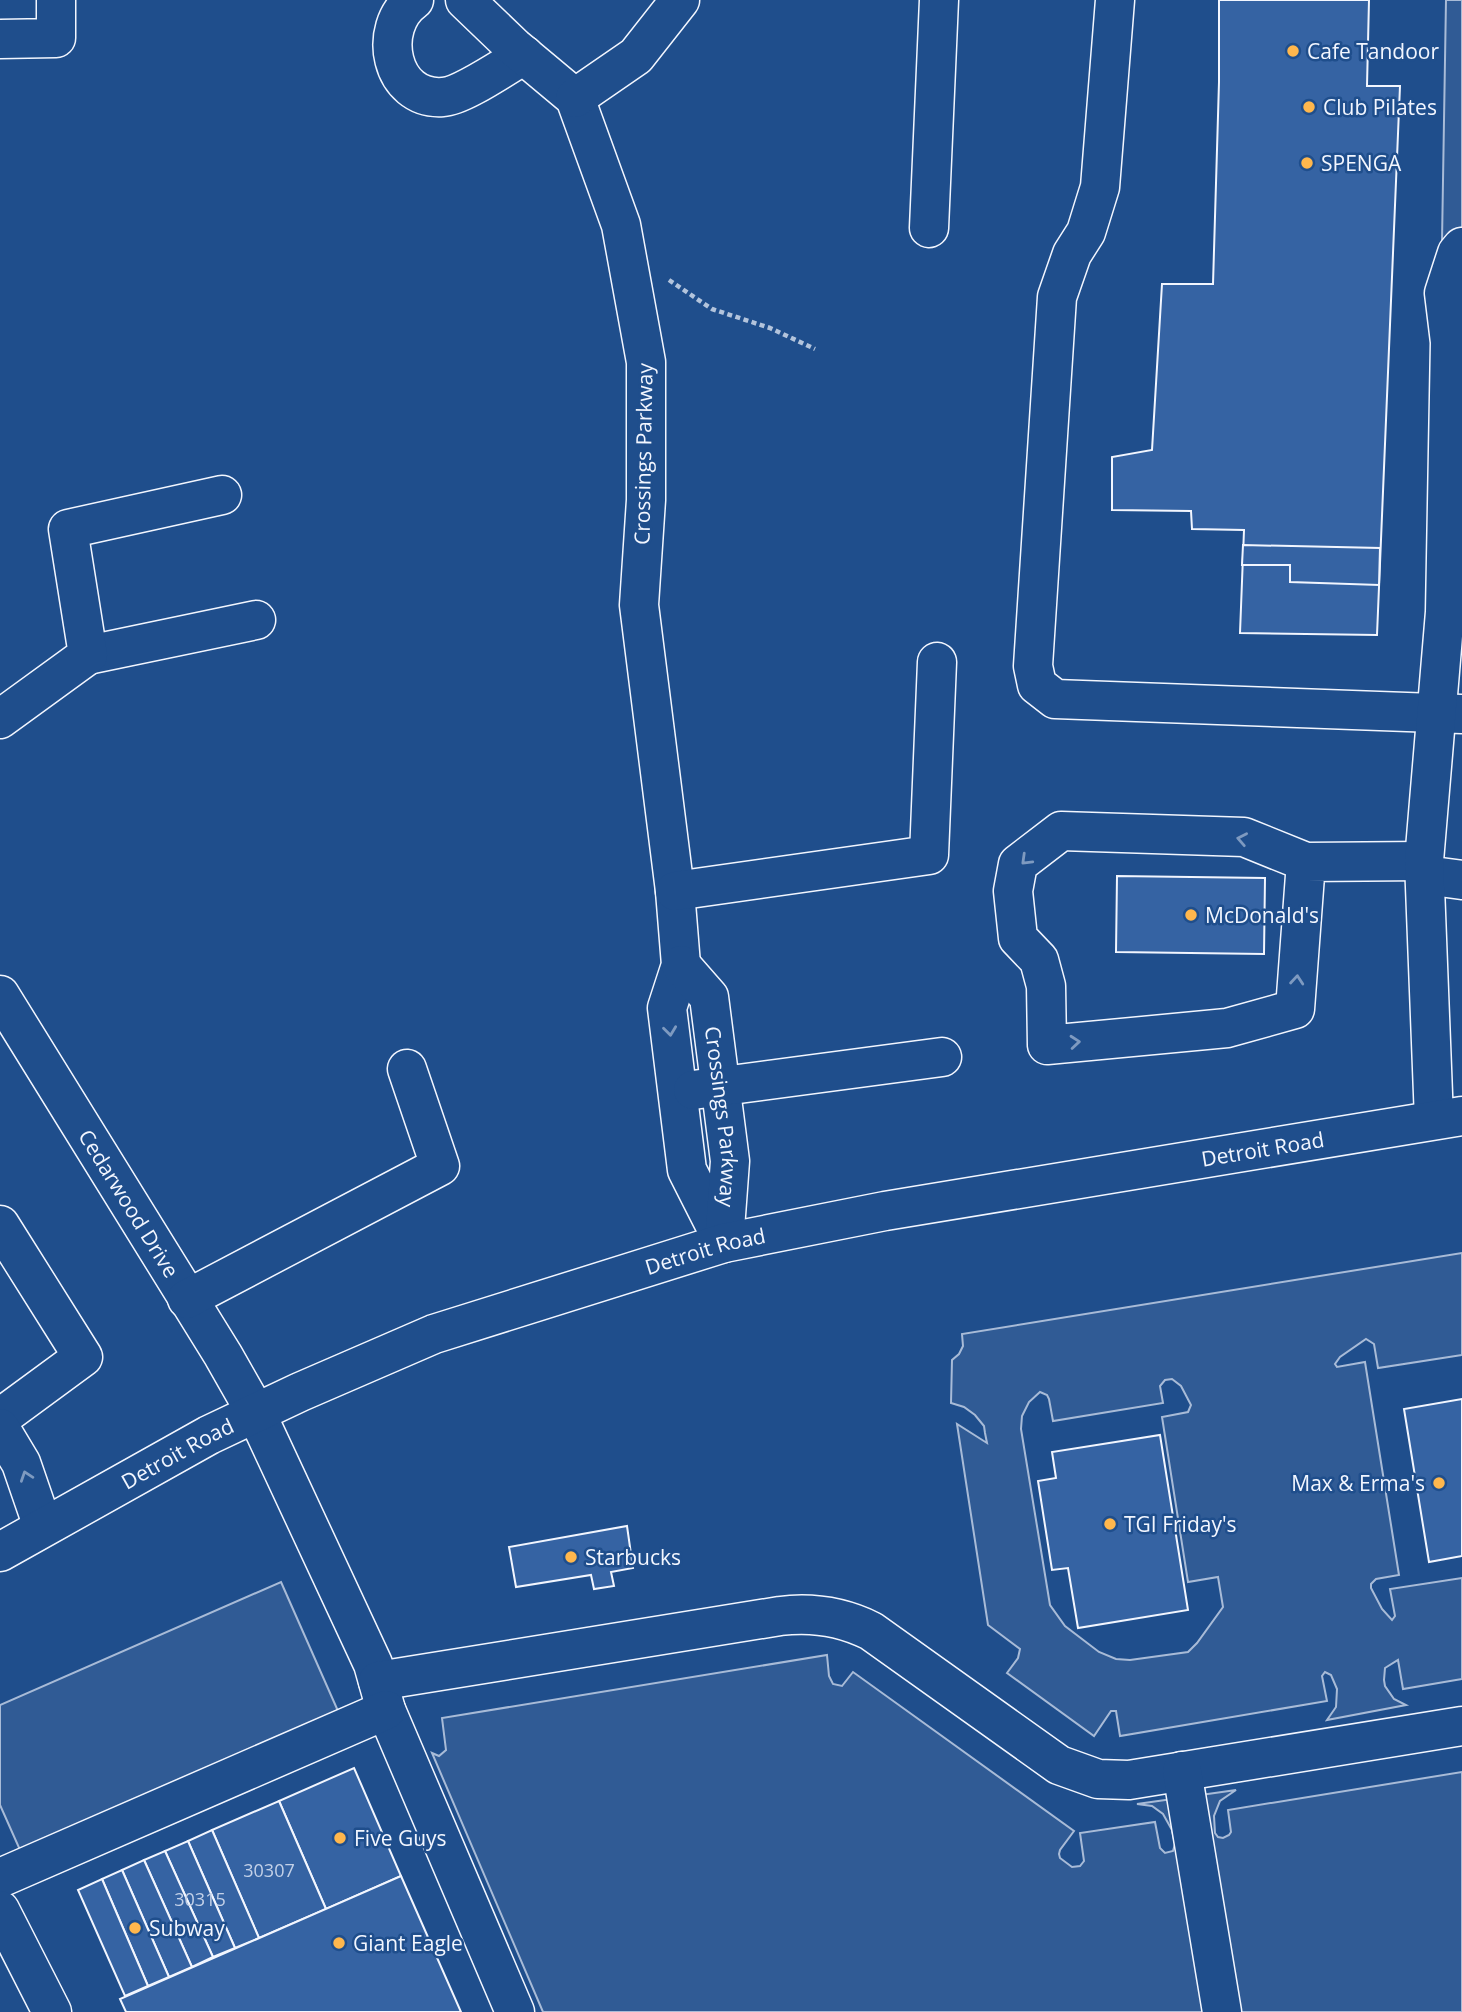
<svg xmlns="http://www.w3.org/2000/svg" width="1462" height="2012" viewBox="0 0 1462 2012" font-family="'Open Sans',sans-serif">
  <style>
    .built { fill: #305b95; stroke: #a8bbd7; stroke-width: 2; fill-rule: evenodd }
    .building { fill: #3563a3; stroke: #f2f6ff; stroke-width: 2 }
    .lines { fill: none; stroke-linecap: round; stroke-linejoin: round }
    .minor-casing { stroke: #f2f6ff; stroke-width: 41 }
    .major-casing { stroke: #f2f6ff; stroke-width: 41 }
    .path { stroke: #b3c4dc; stroke-width: 4.5; stroke-dasharray: 5 3.5; stroke-linecap: butt }
    .minor { stroke: #1f4e8c; stroke-width: 38 }
    .major { stroke: #1f4e8c; stroke-width: 38 }
    .oneway { stroke: #7e9ac0 }
    .poi-dot { fill: #ffb74d; stroke: #1f4e8c; stroke-width: 2.5 }
    .labels { text-anchor: middle; dominant-baseline: central; stroke-width: 5; stroke-linejoin: round; paint-order: stroke }
    .number-label { font-size: 18px; fill: #c3d1e8 }
    .poi-label { font-size: 21px; fill: #f2f6ff; stroke: #1f4e8c; text-anchor: start }
    .street-label { font-size: 21px; fill: #f2f6ff; stroke: #1f4e8c }
  </style>
  <rect width="100%" height="100%" fill="#1f4e8c"/>
  <g class="built">
    <path d="M1446,0h16v304l-20,-63z"/>
    <path d="M1462,1253v102l-84,13 -4,-24 -8,-5 -26,18 -5,7 2,3 28,-5 34,213 -23,4 -5,5v4l11,21 10,11 3,-4 -5,-27 72,-11v101l-59,10 -5,-29 -13,8 -1,12 1,6 9,13 12,6 -79,15 9,-13 1,-18 -6,-14 -6,-3 -3,4 5,25 -207,35 -4,-25h-5l-17,25 -87,-63 11,-15 2,-9 -32,-24 -31,-201 30,19 -2,-10 -1,-7 -9,-11 -11,-8 -13,-4 1,-43 7,-6 4,-8 -1,-12zM1172,1379l9,7 10,19 -3,7 -26,5 26,165 30,-5 5,30 -26,36 -9,9 -58,8 -14,-1 -17,-7 -34,-26 -15,-21 -29,-176 1,-13 7,-14 11,-10 7,3 2,4 4,22 110,-18 -3,-17 5,-6z"/>
    <path d="M281,1582l57,129 -318,139 -20,-45v-100z"/>
    <path d="M827,1655l2,21 4,8 9,2 11,-14 221,159 -14,19 -1,4 1,4 12,9 8,-1 4,-5 -4,-28 75,-11 5,26 5,5 8,-2 2,-7 -3,-14 -9,-16 -11,-8 -15,-2 99,-14 -16,11 -6,15 1,17 3,4 5,1 6,-3 2,-3 -3,-22 234,-38v240h-919l-111,-259 7,3 7,-6 -4,-32z"/>
  </g>
  <g class="building">
    <path d="M1219,0h150l-2,86h33l-23,549 -137,-2 4,-103 -52,-1 -1,-18 -79,-1v-53l40,-7 10,-166h51l6,-202z"/>
    <path d="M1243,545l137,3 -1,37 -89,-3v-17h-48z"/>
    <path d="M1117,876l148,2 -1,76 -148,-2z"/>
    <path d="M1462,1399v157l-33,6 -25,-153z"/>
    <path d="M1160,1435l28,175 -110,18 -10,-60 -16,2 -14,-89 18,-3 -4,-26z"/>
    <path d="M627,1526l6,42 -22,4 3,14 -20,3 -3,-14 -75,12 -7,-40z"/>
    <path d="M354,1768l47,108 -75,33 -47,-108z"/>
    <path d="M279,1801l47,108 -67,29 -47,-108z"/>
    <path d="M212,1830l47,108 -24,10 -47,-107z"/>
    <path d="M188,1841l47,107 -22,9 -48,-106z"/>
    <path d="M165,1851l48,106 -21,10 -48,-107z"/>
    <path d="M144,1860l48,107 -23,10 -47,-107z"/>
    <path d="M122,1870l47,107 -21,9 -46,-107z"/>
    <path d="M401,1876l60,136h-335l-6,-13z"/>
    <path d="M102,1879l46,107 -23,10 -47,-106z"/>
  </g>
  <g class="lines">
    <g class="minor-casing">
      <g id="minor">
        <path d="M414,0c-38,27 -24,101 29,97 19,-1 62,-31 81,-42"/>
        <path d="M465,0l49,47 61,51 46,127 25,137v138l-7,105 36,286 6,74 -14,43 20,162 37,73"/>
        <path d="M1115,0l-15,187 -14,45 -14,22 -15,43 -24,369 4,19 18,14 407,15"/>
        <path d="M0,39l56,-1v-38"/>
        <path d="M575,98l61,-42 44,-56"/>
        <path d="M929,228l10,-228"/>
        <path d="M88,655l168,-35"/>
        <path d="M0,719l88,-64 -20,-126 154,-34"/>
        <path d="M1306,862l-11,147 -68,19 -180,17 -1,-59 -7,-26 -21,-22 -5,-47 5,-27 43,-33 183,6 62,25 118,-1"/>
        <path d="M1425,875l37,5"/>
        <path d="M675,891l254,-36 8,-193"/>
        <path id="s1" d="M681,965l28,32 21,164 -6,81"/>
        <path id="s2" d="M0,995l223,360 33,58 117,251 13,46 129,302"/>
        <path d="M693,1090l249,-33"/>
        <path d="M1434,1120l-10,-259 21,-249 5,-270 -6,-49 13,-40 5,-6"/>
        <path d="M0,1225l83,132 -83,61"/>
        <path d="M187,1299l253,-133 -33,-97"/>
        <path d="M0,1428l21,35 22,64"/>
        <path d="M378,1681l402,-65c32,-4 61,0 91,15l188,134 39,14 31,1 333,-54"/>
        <path d="M1182,1771l40,241"/>
        <path d="M0,1878l386,-168"/>
        <path d="M0,1910l52,102"/>
      </g>
    </g>
    <g class="major-casing">
      <g id="major">
        <path id="s3" d="M0,1552l209,-117 91,-43 134,-58 290,-91 161,-32 577,-95"/>
      </g>
    </g>
    <path class="path" d="M669,280l43,29 58,19 45,21"/>
    <use href="#minor" class="minor"/>
    <use href="#major" class="major"/>
  </g>
  <defs><path id="oneway-chevron" d="M-2-3.5L2.5 0L-2 3.5" fill="none" stroke-width="1.6" stroke-linecap="round" stroke-linejoin="round" transform="scale(1.75)"/></defs>
  <g class="oneway">
    <use href="#oneway-chevron" transform="translate(1242 839) rotate(-169)"/>
    <use href="#oneway-chevron" transform="translate(1026 860) rotate(136)"/>
    <use href="#oneway-chevron" transform="translate(1297 980) rotate(-85)"/>
    <use href="#oneway-chevron" transform="translate(670 1031) rotate(83)"/>
    <use href="#oneway-chevron" transform="translate(1075 1042) rotate(-5)"/>
    <use href="#oneway-chevron" transform="translate(26 1476) rotate(-109)"/>
  </g>
  <g class="poi-dot">
    <circle cx="1293" cy="51" r="7"/>
    <circle cx="1309" cy="107" r="7"/>
    <circle cx="1307" cy="163" r="7"/>
    <circle cx="1191" cy="915" r="7"/>
    <circle cx="1439" cy="1483" r="7"/>
    <circle cx="1110" cy="1524" r="7"/>
    <circle cx="571" cy="1557" r="7"/>
    <circle cx="340" cy="1838" r="7"/>
    <circle cx="135" cy="1928" r="7"/>
    <circle cx="339" cy="1943" r="7"/>
  </g>
  <g class="labels">
    <g class="number-label">
      <text x="269" y="1870">30307</text>
      <text x="200" y="1899">30315</text>
    </g>
    <g class="poi-label">
      <text x="1307" y="51">Cafe Tandoor</text>
      <text x="1323" y="107">Club Pilates</text>
      <text x="1321" y="163">SPENGA</text>
      <text x="1205" y="915">McDonald's</text>
      <text x="1425" y="1483" text-anchor="end">Max &amp; Erma's</text>
      <text x="1124" y="1524">TGI Friday's</text>
      <text x="585" y="1557">Starbucks</text>
      <text x="354" y="1838">Five Guys</text>
      <text x="149" y="1928">Subway</text>
      <text x="353" y="1943">Giant Eagle</text>
    </g>
    <g class="street-label">
      <text transform="translate(643 454) rotate(-89)">Crossings Parkway</text>
      <text stroke="none"><textPath href="#s1" startOffset="163">Crossings Parkway</textPath></text>
      <text stroke="none"><textPath href="#s3" startOffset="1337">Detroit Road</textPath></text>
      <text stroke="none"><textPath href="#s2" startOffset="245">Cedarwood Drive</textPath></text>
      <text stroke="none"><textPath href="#s3" startOffset="770">Detroit Road</textPath></text>
      <text stroke="none"><textPath href="#s3" startOffset="203">Detroit Road</textPath></text>
    </g>
  </g>
</svg>
